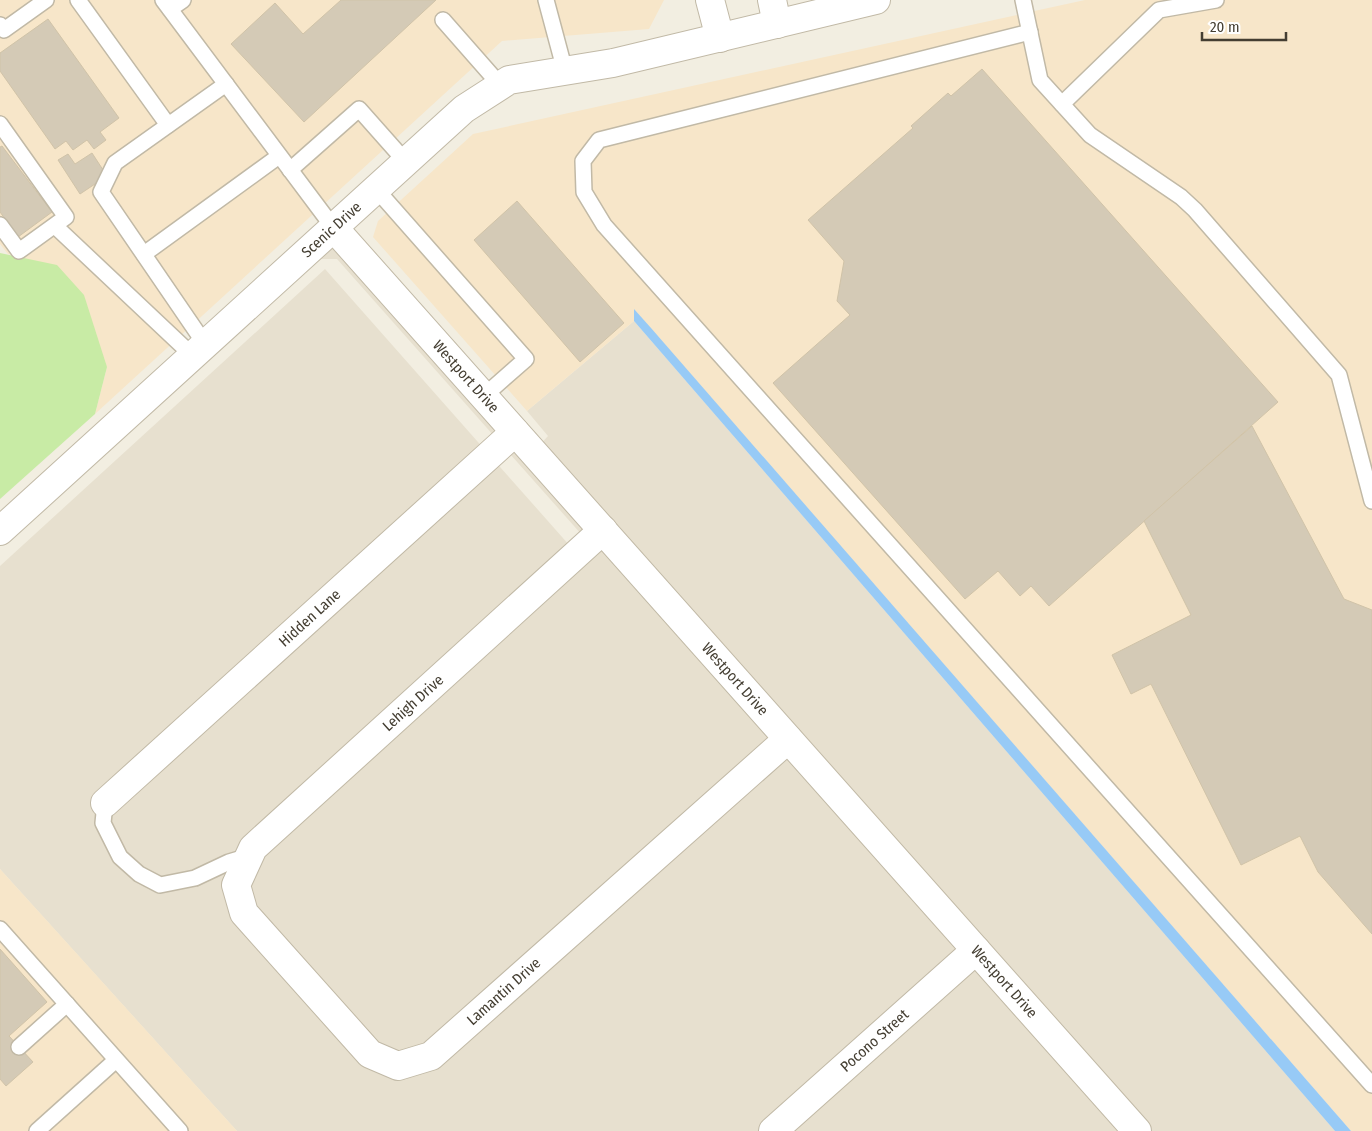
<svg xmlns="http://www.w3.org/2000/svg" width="1372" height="1131" viewBox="0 0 1372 1131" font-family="'Fira Sans Condensed',sans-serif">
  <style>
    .residential { fill: #e7e0cf }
    .commercial { fill: #f7e6c9 }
    .green { fill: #c8eba5 }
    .water { fill: #97caf6 }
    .building { fill: #d4cab6; stroke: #d0c3a8 }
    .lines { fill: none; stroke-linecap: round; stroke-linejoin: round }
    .service-casing { stroke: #c1b9a6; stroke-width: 18 }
    .minor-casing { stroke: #c1b9a6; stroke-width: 30 }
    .tertiary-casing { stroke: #c1b9a6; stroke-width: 30 }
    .service { stroke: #fff; stroke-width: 15 }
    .minor { stroke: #fff; stroke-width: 28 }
    .tertiary { stroke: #fff; stroke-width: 28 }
    .labels { text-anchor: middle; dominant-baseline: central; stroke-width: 4; stroke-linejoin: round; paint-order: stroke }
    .street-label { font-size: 15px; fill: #443e32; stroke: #fff }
  </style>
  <rect width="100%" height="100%" fill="#f2eee1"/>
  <path class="residential" d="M342,239l194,210 12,-13 -21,-25 107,-90 701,810h-1098l-237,-262v-303l325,-297 245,277 12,-11 -245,-276h-17z"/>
  <g class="commercial">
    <path d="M0,0h664l-15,29 -147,12 -407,373 12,-47 -87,-111 -12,-2 -8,-10z"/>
    <path d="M1085,0h287v1131h-21l-717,-821v11l-107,90 -154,-174 5,-16 95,-87z"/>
    <path d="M0,869l78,86 159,176h-237z"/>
  </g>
  <path class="green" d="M0,253l57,12 27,30 23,72 -12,47 -95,85z"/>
  <path class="water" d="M634,309l17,19 700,803h-16l-701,-810z"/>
  <g class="building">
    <path d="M341,0h95l-132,122 -73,-78 44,-41 28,31z"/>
    <path d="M48,19l71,99 -19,14 6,8 -12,9 -7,-9 -14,10 -7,-9 -11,8 -55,-78v-18z"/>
    <path d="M982,69l296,333 -229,204 -18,-20 -11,10 -22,-25 -33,28 -192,-216 77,-68 -13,-14 7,-40 -36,-41 105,-92 -2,-2 37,-33 3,3z"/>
    <path d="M2,146l50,66 -34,25 -18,-25v-65z"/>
    <path d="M92,153l15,23 -27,18 -22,-34 10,-6 7,10z"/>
    <path d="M517,201l107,122 -44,39 -106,-122z"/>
    <path d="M1252,426l92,173 28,11v324l-54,-62 -18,-36 -59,29 -90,-181 -20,10 -19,-39 79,-40 -47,-94z"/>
    <path d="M0,949l47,53 -38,34 24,26 -27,24 -6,-7z"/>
  </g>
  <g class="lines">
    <g class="service-casing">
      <g id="service">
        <path d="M78,0l90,125"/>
        <path d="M163,0l170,227"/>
        <path d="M546,0l19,71"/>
        <path d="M1023,0l17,80 50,55 91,62 14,13 144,165 33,126"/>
        <path d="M170,9l13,-9"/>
        <path d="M443,20l58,66"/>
        <path d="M0,25l4,5 42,-30"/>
        <path d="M1030,32l-431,108 -16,21 1,31 20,33 768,860"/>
        <path d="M1062,104l97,-94 57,-10"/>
        <path d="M0,124l66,93 -47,34 -19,-26"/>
        <path d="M290,170l69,-61 47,53"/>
        <path d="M376,189l150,170 -42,37"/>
        <path d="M55,226l138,130"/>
        <path d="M144,254l135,-98"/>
        <path d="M205,344l-104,-152 14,-29 111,-79"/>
        <path d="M105,803l-2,20 17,34 19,17 21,11 35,-7 34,-16 20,-6"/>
        <path d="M0,929l180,202"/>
        <path d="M19,1047l48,-43"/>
        <path d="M37,1131l79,-71"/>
      </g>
    </g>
    <g class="minor-casing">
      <g id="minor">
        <path id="s1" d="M333,227l804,904"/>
        <path id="s2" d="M603,530l-350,318 -17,37 8,28 126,141 28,12 33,-10 357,-317"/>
        <path id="s3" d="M105,803l410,-371"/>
        <path id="s4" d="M773,1131l203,-181"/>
      </g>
    </g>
    <g class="tertiary-casing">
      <g id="tertiary">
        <path d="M710,0l10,38"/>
        <path d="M772,0l5,24"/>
        <path id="s5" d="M0,531l464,-422 45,-29 104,-17 263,-63"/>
      </g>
    </g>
    <use href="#service" class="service"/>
    <use href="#minor" class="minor"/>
    <use href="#tertiary" class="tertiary"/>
  </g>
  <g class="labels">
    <g class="street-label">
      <text stroke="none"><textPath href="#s5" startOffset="448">Scenic Drive</textPath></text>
      <text stroke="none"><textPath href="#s1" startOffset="200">Westport Drive</textPath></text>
      <text stroke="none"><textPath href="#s3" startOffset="276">Hidden Lane</textPath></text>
      <text stroke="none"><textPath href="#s1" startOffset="605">Westport Drive</textPath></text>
      <text transform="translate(413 703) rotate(-42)">Lehigh Drive</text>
      <text stroke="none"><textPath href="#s1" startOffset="1010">Westport Drive</textPath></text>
      <text stroke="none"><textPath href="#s2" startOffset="894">Lamantin Drive</textPath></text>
      <text stroke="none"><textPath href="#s4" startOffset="136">Pocono Street</textPath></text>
    </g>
  </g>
  <path d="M1202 32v8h84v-8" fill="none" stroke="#443e32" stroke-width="2.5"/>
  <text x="1210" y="32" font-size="15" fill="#443e32" stroke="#ffffff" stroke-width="4" paint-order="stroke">20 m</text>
</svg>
